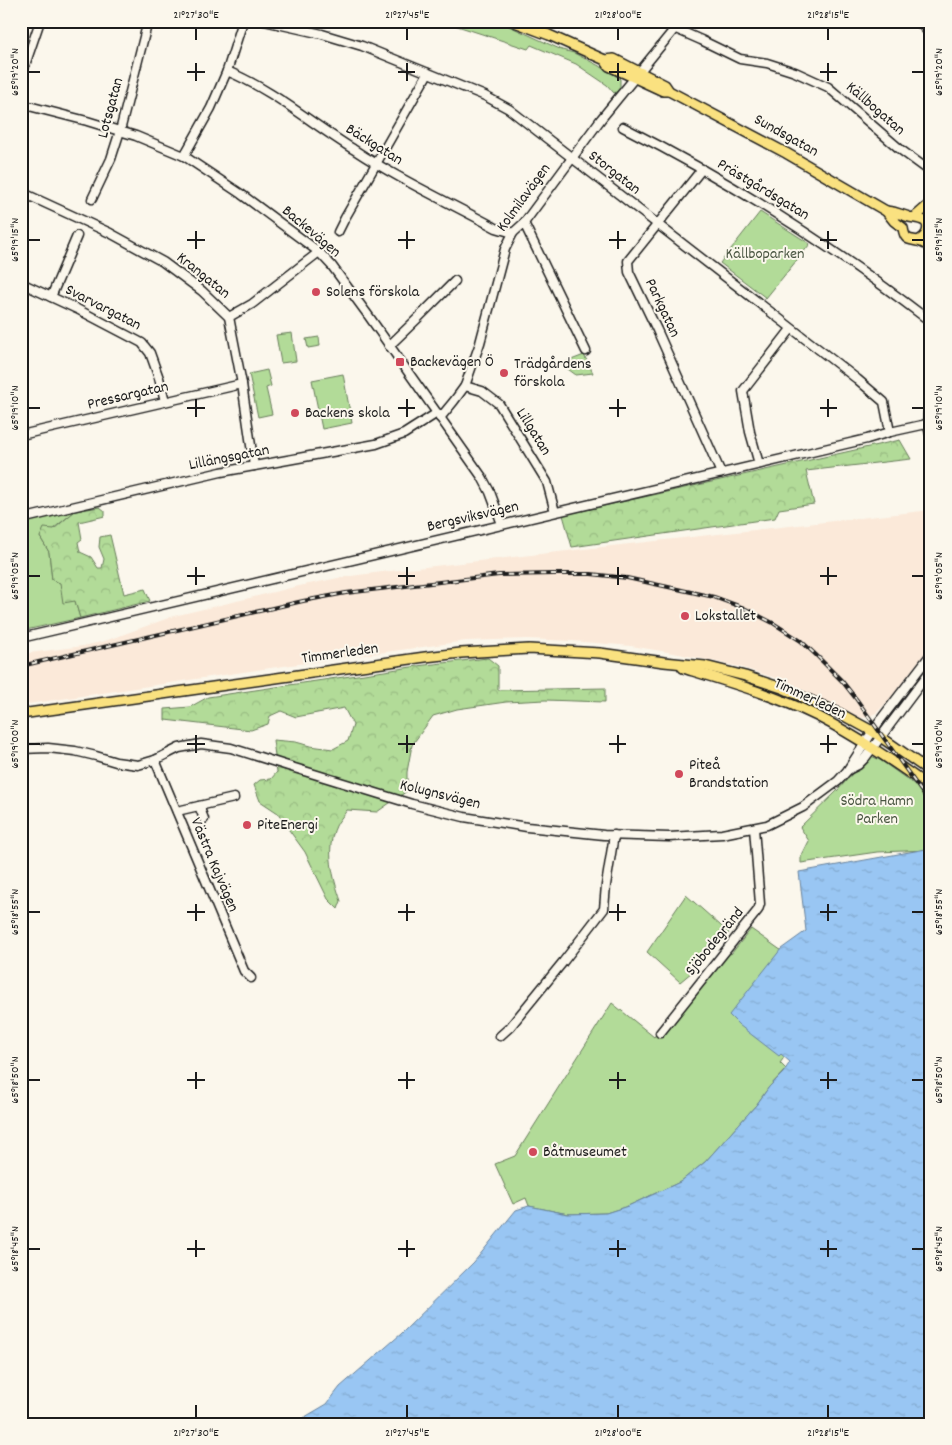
<svg xmlns="http://www.w3.org/2000/svg" width="952" height="1445" viewBox="0 0 952 1445" font-family="Dekko,sans-serif">
  <style>
    .built { fill: #fbe9d9 }
    .green { fill: #b2db98; stroke: #677c5a }
    .forest { fill: url(#forest-crowns); stroke: #677c5a }
    .water { fill: url(#water-ripples); stroke: #67829d }
    .lines { fill: none; stroke-linecap: round; stroke-linejoin: round }
    .minor-casing { stroke: #1c1c1c; stroke-width: 11 }
    .major-casing { stroke: #1c1c1c; stroke-width: 12 }
    .minor { stroke: #fbf7ec; stroke-width: 8 }
    .major { stroke: #fae180; stroke-width: 9 }
    .rail-casing { stroke: #1c1c1c; stroke-width: 4 }
    .rail { stroke: #fbf7ec; stroke-width: 2; stroke-dasharray: 5.5; stroke-linecap: butt }
    .ticks { fill: none; stroke: #1c1c1c; stroke-width: 2 }
    .poi-dot { fill: #d1495b; stroke: #fbf7ec; stroke-width: 2 }
    .labels { text-anchor: middle; dominant-baseline: central; stroke-width: 4; stroke-linejoin: round; paint-order: stroke }
    .street-label { font-size: 16px; fill: #1c1c1c; stroke: #fbf7ec }
    .park-label { font-size: 16px; fill: #495541; stroke: #fbf7ec }
    .poi-label { font-size: 16px; fill: #1c1c1c; stroke: #fbf7ec; text-anchor: start }
    .neatline { fill: none; stroke: #1c1c1c; stroke-width: 2 }
    .ticks-label { font-size: 12px; text-anchor: middle; fill: #1c1c1c }
  </style>
  <defs>
    <pattern id="forest-crowns" width="20" height="18" patternUnits="userSpaceOnUse" patternTransform="scale(1.25)"><rect width="20" height="18" fill="#b2db98"/><path d="M2 6a3 3 0 1 1 6 0M12 15a3 3 0 1 1 6 0" fill="none" stroke="#98bb82"/></pattern>
    <pattern id="water-ripples" width="26" height="14" patternUnits="userSpaceOnUse" patternTransform="scale(1.25)"><rect width="26" height="14" fill="#99c6f3"/><path d="M2 4q2-2 4 0t4 0M15 11q2-2 4 0t4 0" fill="none" stroke="#83aad0"/></pattern>
  </defs>
  <rect width="100%" height="100%" fill="#fbf7ec"/>
  <filter id="ink" filterUnits="userSpaceOnUse"><feTurbulence type="fractalNoise" baseFrequency=".02" numOctaves="2"/><feDisplacementMap in="SourceGraphic" scale="10" xChannelSelector="R" yChannelSelector="G"/><feConvolveMatrix kernelMatrix="1 2 1 2 8 2 1 2 1" color-interpolation-filters="sRGB"/></filter>
  <g filter="url(#ink)">
    <path class="built" d="M931,510v135l-43,56 -12,12 -11,5 -9,-1 -80,-39 -36,-11 -61,-13 -48,-8 -59,-5 -45,-2 -61,2 -175,24 -270,40v-51l62,-8 22,-5 69,-25 125,-30 44,-9 47,-6z"/>
    <g class="green">
      <path d="M442,21h56l64,29 12,3 35,18 11,8v11l-6,3 -7,-8 -31,-21 -45,-19 -3,4z"/>
      <path d="M760,212l50,32 -44,54 -46,-35z"/>
      <path d="M292,333l4,28 -15,2 -5,-28z"/>
      <path d="M319,337l1,9 -12,2 -2,-9z"/>
      <path d="M584,355l9,18 -17,2 -15,-11z"/>
      <path d="M267,370l4,16 -5,2 6,26 -14,3 -9,-43z"/>
      <path d="M343,374l9,49 -30,6 -10,-49z"/>
      <path d="M75,511l-22,18 -13,8 9,15 3,28 8,2 15,19 5,17 -59,13v-108z"/>
      <path d="M869,755l11,5 51,36v54l-54,2 -76,11v-6l8,-16 -9,-14 37,-36z"/>
      <path d="M686,895l43,38 -9,8 -14,7 -8,19 -18,15 -33,-30z"/>
      <path d="M751,929l31,22 4,104 -6,8 6,6 -17,18 -12,17 -52,58 -25,20 -52,24 -22,7 -38,1 -39,-8 -3,-8 -13,6 -18,-40 20,-8 97,-153 42,34 69,-89 8,6z"/>
    </g>
    <g class="forest">
      <path d="M900,440l11,19 -105,12 8,33 -35,5 -4,9 -203,29 -9,-32z"/>
      <path d="M100,507l5,4v5l-26,6 3,17 -4,3 2,10 11,5 7,11h4l2,-9 -5,-12 1,-10 10,-2 14,59 21,-5 5,12 -70,17 -5,-17 -12,2 -3,-20 -8,-3 -3,-28 -9,-15 4,-9 10,1 21,-18z"/>
      <path d="M488,658l10,8v24l107,-2v14l-60,-2 -39,2 -49,7 -24,7 -21,29 -5,27v19l-30,21 -30,-2c-3,5 -9,11 -11,16 -11,24 -3,52 5,75l-3,8 -10,-10 -23,-47 -16,-22 -11,-17 -18,-12 -6,-16 6,-5 11,-1 6,-7 -4,-32 23,2 14,4 23,3 15,-8 5,-16 -9,-17 -48,9 -15,-6 -11,5 -2,8 -17,6 -86,-10v-11l25,-2 18,-10 217,-32z"/>
    </g>
    <path class="water" d="M926,849l5,1v574h-638l34,-20 13,-17 61,-53 73,-72 42,-52 13,-4 39,8 38,-1 22,-7 52,-24 25,-20 52,-58 12,-17 14,-14 7,-11 -9,-8 -2,2 -40,-31 -10,-10 52,-66 25,-18 -7,-59z"/>
    <g class="lines">
      <g class="minor-casing">
        <g id="minor">
          <path d="M264,21l58,13 40,12 123,50 24,13 348,270 27,23 6,30"/>
          <path d="M658,21l43,19 39,19 27,4 28,9 33,15 73,63 30,22"/>
          <path d="M918,21l13,14"/>
          <path d="M227,71c46,19 84,52 126,78 45,30 95,53 143,79l17,5"/>
          <path d="M21,77l19,-56"/>
          <path d="M21,104l66,17 49,15 48,20 57,38 78,58 13,14 36,49 114,162 8,15 12,32"/>
          <path d="M623,127c109,55 211,120 308,195"/>
          <path d="M184,156l27,-48 16,-37 16,-50"/>
          <path d="M702,169l-74,92 1,11 28,58 64,143"/>
          <path d="M21,192l89,41 53,29 39,29 27,26 13,67 12,82"/>
          <path d="M92,199l19,-40 9,-28 28,-110"/>
          <path d="M524,223l62,128"/>
          <path d="M338,232l7,-14 83,-145"/>
          <path d="M21,283l56,26 65,34 8,10 9,25 6,23"/>
          <path d="M51,297l26,-61"/>
          <path d="M229,317l23,-13 67,-52"/>
          <path d="M389,346l28,-27 38,-38"/>
          <path d="M465,386l17,5 17,13 48,78 8,30"/>
          <path d="M931,398c-4,14 -5,26 0,39"/>
          <path d="M440,418l14,-17 11,-15 15,-43 25,-94 8,-16 11,-10 77,-104 80,-98"/>
          <path d="M21,435l221,-51"/>
          <path d="M759,464l-9,-32 -7,-41 48,-62"/>
          <path d="M21,519l200,-47 155,-28 28,-10 33,-21"/>
          <path d="M21,638l846,-199 23,-7 41,-9"/>
          <path d="M21,749l27,-1 27,3 21,5 20,6 22,3 17,-5 24,-12 22,-4 30,4 57,18 124,38 52,13 63,10 77,8 65,2 53,-3 45,-9 36,-18 35,-26 9,-10 31,-48 53,-69"/>
          <path d="M155,760l89,211 7,7"/>
          <path d="M848,770l10,-5 7,-7 66,-88"/>
          <path d="M199,806l5,13"/>
          <path d="M177,811l57,-13"/>
          <path d="M660,1033l98,-123 2,-6 -6,-76"/>
          <path d="M500,1036l10,-9 53,-65 41,-53 2,-24 8,-50"/>
        </g>
      </g>
      <g class="major-casing">
        <g id="major">
          <path d="M512,21l37,14 56,25 9,-1 51,26 4,6 117,62 100,58 8,10 9,7c2,13 6,11 15,13 4,1 9,4 13,6"/>
          <path d="M605,60l4,6 54,25h6"/>
          <path d="M886,211c11,1 13,3 23,6 8,2 22,1 18,15 -2,5 -5,7 -9,9"/>
          <path d="M915,217l16,-14"/>
          <path d="M683,668c46,14 91,27 134,48 41,21 77,46 114,72"/>
          <path d="M21,714l404,-57 36,-4 68,-4 71,4 64,9 41,4 40,10 37,12 57,25 33,18 59,41"/>
        </g>
      </g>
      <use href="#minor" class="minor"/>
      <use href="#major" class="major"/>
      <g class="rail-casing">
        <path id="rail" d="M21,666l282,-65 43,-8 153,-18 55,-1h37l36,4 87,19 30,11 29,15 28,18 15,14 26,26 15,19 74,105"/>
      </g>
      <use href="#rail" class="rail"/>
    </g>
  </g>
  <path class="ticks" d="M196,28v12M407,28v12M618,28v12M828,28v12M196,63v18M407,63v18M618,63v18M828,63v18M28,72h12M187,72h18M398,72h17M609,72h17M820,72h17M912,72h12M196,231v18M407,231v18M618,231v18M828,231v18M28,240h12M187,240h18M398,240h17M609,240h17M820,240h17M912,240h12M196,399v18M407,399v18M618,399v18M828,399v18M28,408h12M187,408h18M398,408h17M609,408h17M820,408h17M912,408h12M196,567v18M407,567v18M618,567v18M828,567v18M28,576h12M187,576h18M398,576h17M609,576h17M820,576h17M912,576h12M196,735v18M407,735v18M618,735v18M828,735v18M28,744h12M187,744h18M398,744h17M609,744h17M820,744h17M912,744h12M196,904v17M407,904v17M618,904v17M828,904v17M28,912h12M187,912h18M398,912h17M609,912h17M820,912h17M912,912h12M196,1072v17M407,1072v17M618,1072v17M828,1072v17M28,1080h12M187,1080h18M398,1080h17M609,1080h17M820,1080h17M912,1080h12M196,1240v17M407,1240v17M618,1240v17M828,1240v17M28,1249h12M187,1249h18M398,1249h17M609,1249h17M820,1249h17M912,1249h12M196,1405v13M407,1405v13M618,1405v13M828,1405v13"/>
  <g class="poi-dot">
    <circle cx="316" cy="292" r="5"/>
    <rect x="395" y="357" width="10" height="10" rx="2.5"/>
    <circle cx="504" cy="373" r="5"/>
    <circle cx="295" cy="413" r="5"/>
    <circle cx="685" cy="616" r="5"/>
    <circle cx="679" cy="774" r="5"/>
    <circle cx="247" cy="825" r="5"/>
    <circle cx="533" cy="1152" r="5"/>
  </g>
  <g class="labels">
    <g class="street-label">
      <text transform="translate(111 108) rotate(-75)">Lotsgatan</text>
      <text transform="translate(875 109) rotate(41)">Källbogatan</text>
      <text transform="translate(786 136) rotate(29)">Sundsgatan</text>
      <text transform="translate(374 145) rotate(32)">Bäckgatan</text>
      <text transform="translate(614 173) rotate(38)">Storgatan</text>
      <text transform="translate(763 190) rotate(31)">Prästgårdsgatan</text>
      <text transform="translate(524 198) rotate(-54)">Kolmilavägen</text>
      <text transform="translate(311 232) rotate(40)">Backevägen</text>
      <text transform="translate(203 276) rotate(39)">Krangatan</text>
      <text transform="translate(103 308) rotate(27)">Svarvargatan</text>
      <text transform="translate(662 308) rotate(65)">Parkgatan</text>
      <text transform="translate(128 396) rotate(-13)">Pressargatan</text>
      <text transform="translate(533 432) rotate(58)">Lillgatan</text>
      <text transform="translate(229 458) rotate(-11)">Lillängsgatan</text>
      <text transform="translate(473 517) rotate(-13)">Bergsviksvägen</text>
      <text transform="translate(340 654) rotate(-8)">Timmerleden</text>
      <text transform="translate(810 699) rotate(25)">Timmerleden</text>
      <text transform="translate(440 795) rotate(14)">Kolugnsvägen</text>
      <text transform="translate(214 865) rotate(67)">Västra Kajvägen</text>
      <text transform="translate(715 942) rotate(-51)">Sjöbodegränd</text>
    </g>
    <g class="park-label">
      <text x="765" y="254">Källboparken</text>
      <text x="877" y="801">Södra Hamn<tspan x="877" dy="18">Parken</tspan></text>
    </g>
    <g class="poi-label">
      <text x="326" y="292">Solens förskola</text>
      <text x="410" y="362">Backevägen Ö</text>
      <text x="514" y="364">Trädgårdens<tspan x="514" dy="18">förskola</tspan></text>
      <text x="305" y="413">Backens skola</text>
      <text x="695" y="616">Lokstallet</text>
      <text x="689" y="765">Piteå<tspan x="689" dy="18">Brandstation</tspan></text>
      <text x="257" y="825">PiteEnergi</text>
      <text x="543" y="1152">Båtmuseumet</text>
    </g>
  </g>
  <rect width="952" height="1445" fill="none" stroke="#fbf7ec" stroke-width="55"/>
  <rect x="28" y="28" width="896" height="1390" class="neatline"/>
  <g class="ticks-label">
    <text x="196" y="18">21°27'30"E</text>
    <text x="407" y="18">21°27'45"E</text>
    <text x="618" y="18">21°28'00"E</text>
    <text x="828" y="18">21°28'15"E</text>
    <text transform="translate(14 72) rotate(-90)" y="4">65°19'20"N</text>
    <text transform="translate(938 72) rotate(-90)" y="4">65°19'20"N</text>
    <text transform="translate(14 240) rotate(-90)" y="4">65°19'15"N</text>
    <text transform="translate(938 240) rotate(-90)" y="4">65°19'15"N</text>
    <text transform="translate(14 408) rotate(-90)" y="4">65°19'10"N</text>
    <text transform="translate(938 408) rotate(-90)" y="4">65°19'10"N</text>
    <text transform="translate(14 576) rotate(-90)" y="4">65°19'05"N</text>
    <text transform="translate(938 576) rotate(-90)" y="4">65°19'05"N</text>
    <text transform="translate(14 744) rotate(-90)" y="4">65°19'00"N</text>
    <text transform="translate(938 744) rotate(-90)" y="4">65°19'00"N</text>
    <text transform="translate(14 912) rotate(-90)" y="4">65°18'55"N</text>
    <text transform="translate(938 912) rotate(-90)" y="4">65°18'55"N</text>
    <text transform="translate(14 1080) rotate(-90)" y="4">65°18'50"N</text>
    <text transform="translate(938 1080) rotate(-90)" y="4">65°18'50"N</text>
    <text transform="translate(14 1249) rotate(-90)" y="4">65°18'45"N</text>
    <text transform="translate(938 1249) rotate(-90)" y="4">65°18'45"N</text>
    <text x="196" y="1436">21°27'30"E</text>
    <text x="407" y="1436">21°27'45"E</text>
    <text x="618" y="1436">21°28'00"E</text>
    <text x="828" y="1436">21°28'15"E</text>
  </g>
</svg>
